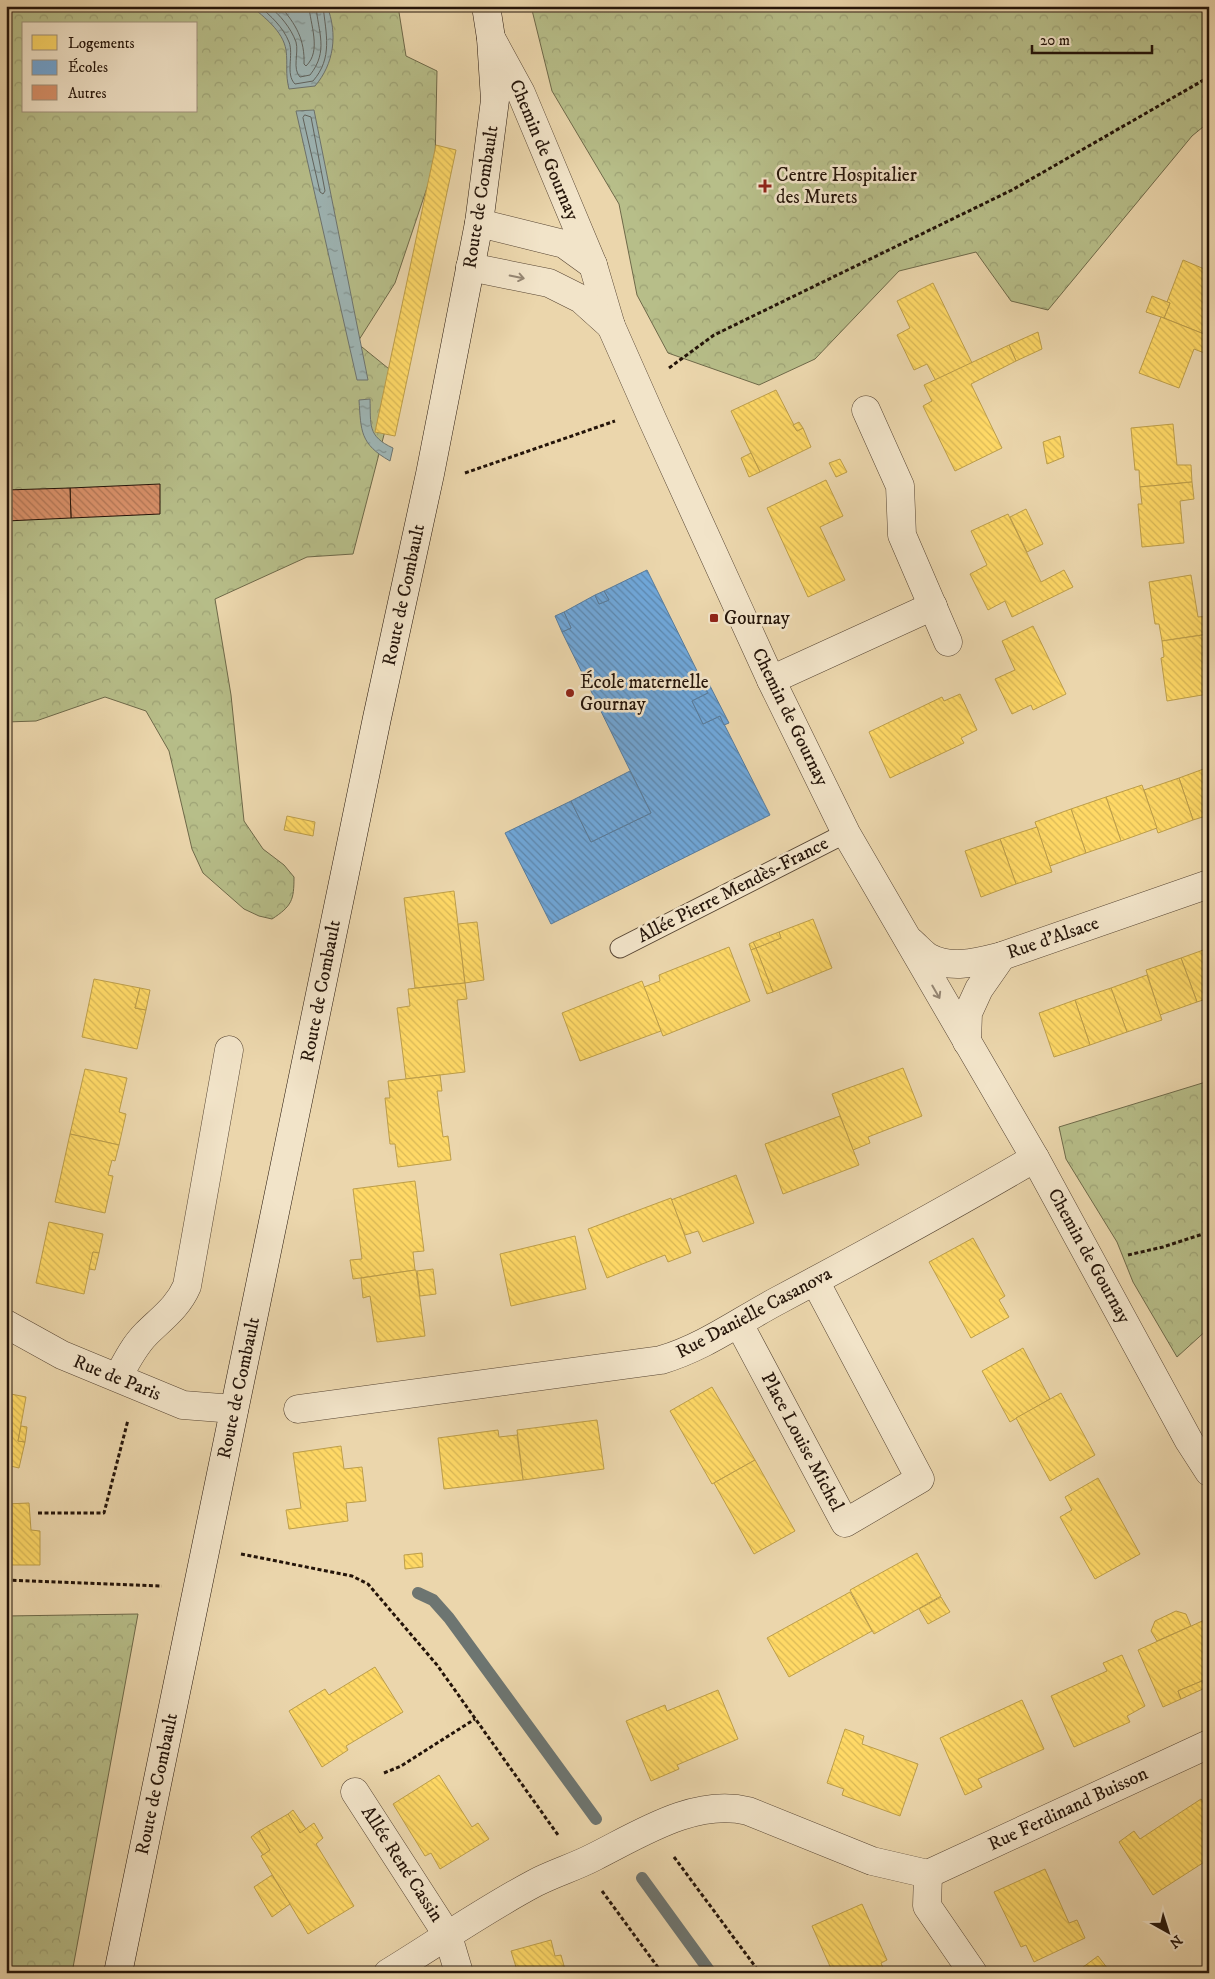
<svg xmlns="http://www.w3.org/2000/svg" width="1215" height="1979" viewBox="0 0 1215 1979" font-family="'IM FELL DW Pica',serif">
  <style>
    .forest { fill: url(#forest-crowns); stroke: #6e6949; fill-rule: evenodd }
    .water { fill: url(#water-ripples); stroke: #6d7571 }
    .homes { fill: url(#homes-back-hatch); stroke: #bd9e4a }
    .schools { fill: url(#schools-back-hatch); stroke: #587c9d }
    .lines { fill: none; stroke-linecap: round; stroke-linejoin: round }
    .shore { stroke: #616560; stroke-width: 1 }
    .stream { stroke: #6d7571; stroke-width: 12 }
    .building { fill: url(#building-back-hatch); stroke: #241409 }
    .service-casing { stroke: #564432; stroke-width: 21 }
    .minor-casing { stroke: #564432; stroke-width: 29 }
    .secondary-casing { stroke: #241409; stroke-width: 29 }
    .path { stroke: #241409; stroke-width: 3; stroke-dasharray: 4 2.5; stroke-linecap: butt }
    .service { stroke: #f2e4c9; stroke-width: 19 }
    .minor { stroke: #f2e4c9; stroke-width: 28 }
    .secondary { stroke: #f2e4c9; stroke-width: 28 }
    .oneway { stroke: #958673 }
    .poi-dot { fill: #8f2418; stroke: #f2e4c9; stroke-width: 2 }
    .labels { text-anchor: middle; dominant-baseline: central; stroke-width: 5; stroke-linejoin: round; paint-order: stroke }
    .street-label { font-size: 19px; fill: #241409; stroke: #f2e4c9 }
    .poi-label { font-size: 19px; fill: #241409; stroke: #f2e4c9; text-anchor: start }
  </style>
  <defs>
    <pattern id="forest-crowns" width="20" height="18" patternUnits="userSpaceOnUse" patternTransform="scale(1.25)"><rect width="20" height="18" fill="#b7be89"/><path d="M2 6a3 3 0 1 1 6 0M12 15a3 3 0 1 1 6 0" fill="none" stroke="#9da275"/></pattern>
    <pattern id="water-ripples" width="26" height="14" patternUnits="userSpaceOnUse" patternTransform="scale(1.25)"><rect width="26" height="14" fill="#9eb6b6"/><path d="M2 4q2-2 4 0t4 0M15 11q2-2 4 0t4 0" fill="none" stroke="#819392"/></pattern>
    <pattern id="homes-back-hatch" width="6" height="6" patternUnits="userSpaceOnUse" patternTransform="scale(1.25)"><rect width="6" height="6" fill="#ffd966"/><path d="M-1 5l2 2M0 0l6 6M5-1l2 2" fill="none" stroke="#dab957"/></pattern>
    <pattern id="schools-back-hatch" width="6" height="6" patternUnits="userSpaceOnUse" patternTransform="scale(1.25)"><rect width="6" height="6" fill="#6fa8dc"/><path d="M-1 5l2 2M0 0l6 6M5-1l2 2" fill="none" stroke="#5b88b1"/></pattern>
    <pattern id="building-back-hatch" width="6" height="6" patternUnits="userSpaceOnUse" patternTransform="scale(1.25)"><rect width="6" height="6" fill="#d9916a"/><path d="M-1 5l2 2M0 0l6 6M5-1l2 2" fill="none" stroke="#b07555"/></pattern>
  </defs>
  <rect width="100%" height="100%" fill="#ebd6ac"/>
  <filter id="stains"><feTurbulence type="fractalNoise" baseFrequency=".004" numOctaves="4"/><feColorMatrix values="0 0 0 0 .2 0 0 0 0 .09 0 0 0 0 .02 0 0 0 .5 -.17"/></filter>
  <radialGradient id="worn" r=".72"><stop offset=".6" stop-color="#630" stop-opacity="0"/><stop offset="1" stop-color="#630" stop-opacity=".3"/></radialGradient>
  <g class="forest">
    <path d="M6,6h392l8,50 31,15 -2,93 -40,119 -38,60 42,34 -46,177 -46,3 -92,42 16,96 13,126 19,28 21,16 10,12c0,23 -2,29 -22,42l-13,-3 -15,-7 -41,-36 -11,-24 -23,-98 -23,-40 -41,-14 -69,24 -30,1zM24,24h172v87h-172z"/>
    <path d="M531,6h678v116l-17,14 -144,174 -37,-9 -35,-49 -77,19 -84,88 -56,26 -91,-32 -31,-58 -18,-91 -67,-113z"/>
    <path d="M1209,1081v247l-32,29 -44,-75 -16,-40 -51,-83 -7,-32z"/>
    <path d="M138,1614l-66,359h-66v-357z"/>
  </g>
  <g class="water">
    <path d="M251,6h76c11,28 7,58 -12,80l-26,3c-4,-16 -1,-24 -3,-39 -3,-19 -22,-33 -35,-44z"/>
    <path d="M314,110l54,270h-11l-61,-269z"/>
    <path d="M370,399c1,26 -3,37 23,49l-3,13c-30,-17 -29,-30 -31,-61z"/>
  </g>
  <g class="homes">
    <path d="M436,145l20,5 -61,286 -20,-4z"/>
    <path d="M1183,260l26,11 -2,44 2,1v20l-45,-18 6,-15 -3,-1z"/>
    <path d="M933,283l39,80 -36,18 -9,-17 -13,6 -17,-35 13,-7 -13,-27z"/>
    <path d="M1152,296l18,7 -6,15 -18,-6z"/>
    <path d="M1161,317l48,19 -2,18 -13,-5 -15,39 -40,-15z"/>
    <path d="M1038,332l4,17 -26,12 -7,-16z"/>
    <path d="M1009,345l7,16 -45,23 31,64 -47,23 -32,-65 9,-5 -8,-16z"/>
    <path d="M776,390l21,41 6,-3 8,19 -51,25 -29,-61z"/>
    <path d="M799,422l4,6 -6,3 -4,-6z"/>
    <path d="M1173,424l4,41h14l1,17 -52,5 -1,-17h-4l-4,-42z"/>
    <path d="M1060,436l4,21 -17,7 -4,-22z"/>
    <path d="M751,453l9,19 -11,5 -8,-19z"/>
    <path d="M840,459l7,13 -11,5 -7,-14z"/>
    <path d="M826,480l17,36 -23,11 25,53 -37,17 -41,-89z"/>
    <path d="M1192,482l2,17 -14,2 4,42 -42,4 -4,-43h4l-2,-17z"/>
    <path d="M1026,509l17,35 -16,8 -17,-35z"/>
    <path d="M1008,514l33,68 23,-12 9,17 -61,30 -7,-16 -17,9 -18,-36 17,-9 -16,-34z"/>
    <path d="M1191,575l7,42 11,-1v18l-47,7 -3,-17h-4l-6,-42z"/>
    <path d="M1033,626l33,68 -33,16 -2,-5 -19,9 -17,-35 20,-9 -13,-29z"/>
    <path d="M1209,634v17l-6,1 5,42 -41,7 -6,-43 3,-1 -2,-16z"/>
    <path d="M960,694l17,36 -16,8 3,5 -74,35 -21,-46 73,-35 2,4z"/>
    <path d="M1209,767v48l-16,5 -14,-42z"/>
    <path d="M1179,778l14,42 -35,13 -14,-43z"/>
    <path d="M1142,785l15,43 -36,13 -15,-44z"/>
    <path d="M1106,797l15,44 -35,12 -15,-44z"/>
    <path d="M1071,809l15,44 -36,13 -15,-44z"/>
    <path d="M287,816l28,6 -2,14 -29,-6z"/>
    <path d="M1037,827l15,45 -36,12 -16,-45z"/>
    <path d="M1000,839l16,45 -35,13 -16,-46z"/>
    <path d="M454,891l11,92 -50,5 -11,-90z"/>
    <path d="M813,919l19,49 -59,24 -17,-44 25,-10 -2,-6z"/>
    <path d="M477,922l7,58 -19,3 -7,-59z"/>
    <path d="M779,932l2,6 -25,10 -3,-6z"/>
    <path d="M753,942l3,6 -5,2 -2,-6z"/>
    <path d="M729,947l21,54 -87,35 -19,-49 16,-6 -1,-6z"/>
    <path d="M756,948l17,44 -6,2 -16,-44z"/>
    <path d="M1209,948v50l-12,4 -16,-44z"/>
    <path d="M1181,958l16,44 -37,13 -14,-45z"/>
    <path d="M1147,975l15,45 -35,12 -16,-44z"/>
    <path d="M94,979l46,9 -5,20 11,2 -9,39 -55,-12z"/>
    <path d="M642,981l19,50 -81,30 -18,-48z"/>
    <path d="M465,983l2,16 -10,1 8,72 -59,7 -9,-71 13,-2 -2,-17z"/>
    <path d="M140,988l10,2 -4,20 -11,-2z"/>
    <path d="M1111,988l16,44 -37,13 -15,-45z"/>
    <path d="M1075,1000l15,45 -36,12 -15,-44z"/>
    <path d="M903,1068l19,48 -54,21 2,6 -17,7 -21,-56z"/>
    <path d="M85,1069l42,9 -8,34 7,2 -7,31 -49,-11z"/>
    <path d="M440,1075l2,16h-5l6,46 5,-1 3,24 -53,7 -3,-23h-5l-5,-46h5l-2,-17z"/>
    <path d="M840,1116l19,49 -76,29 -18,-50z"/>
    <path d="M70,1134l49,11 -4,16 -3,-1 -4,15 5,1 -8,37 -50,-11z"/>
    <path d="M736,1175l18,48 -51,19 -5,-11 -13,4 -14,-35z"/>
    <path d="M415,1181l9,70 -11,1 2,18 -62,9 -3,-19 12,-1 -9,-70z"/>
    <path d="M671,1198l20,55 -23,9 -3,-7 -58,23 -19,-49z"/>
    <path d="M49,1222l54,12 -4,19 -6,-1 -9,42 -48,-11z"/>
    <path d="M575,1236l11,53 -75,17 -11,-52z"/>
    <path d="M973,1238l32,58 -6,4 10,17 -38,21 -42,-76z"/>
    <path d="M93,1252l6,1 -4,17 -6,-1z"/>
    <path d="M433,1269l3,25 -16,2 -3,-25z"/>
    <path d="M415,1270h1l9,66 -48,6 -7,-46 -7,2 -2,-20z"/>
    <path d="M1023,1348l27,51 -40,23 -28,-51z"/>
    <path d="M712,1387l43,73 -43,24 -42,-73z"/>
    <path d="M6,1393l20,4 -8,44 7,1 -6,26 -13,-3z"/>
    <path d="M1061,1393l34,62 -45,26 -34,-63z"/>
    <path d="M597,1420l7,49 -81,11 -6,-50z"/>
    <path d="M21,1426l6,1 -2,15 -7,-1z"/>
    <path d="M498,1430l1,7 18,-2 6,45 -79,9 -6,-51z"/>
    <path d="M341,1446l3,23 18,-2 4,34 -20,2 2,18 -59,8 -3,-19 15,-2 -8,-55z"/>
    <path d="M755,1460l40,71 -41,23 -40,-71z"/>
    <path d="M1098,1478l42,76 -45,25 -35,-62 12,-7 -7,-13z"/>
    <path d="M29,1503l2,27 9,1v34h-34v-61z"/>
    <path d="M422,1553l1,14 -18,2 -1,-14z"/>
    <path d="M917,1553l24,43 -67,38 -24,-44z"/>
    <path d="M850,1592l22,39 -83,46 -22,-39z"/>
    <path d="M941,1597l9,15 -22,12 -9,-15z"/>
    <path d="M1176,1611l10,3 5,12 -34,15 -6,-10 4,-10z"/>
    <path d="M1209,1618v60l-31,13 3,8 -18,8 -25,-57z"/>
    <path d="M1122,1655l23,51 -18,10 3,6 -56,25 -23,-51 56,-25 -4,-8z"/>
    <path d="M375,1667l28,45 -57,34 2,4 -26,17 -33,-56 36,-22 4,6z"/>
    <path d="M1202,1681l3,7 -24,11 -3,-8z"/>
    <path d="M718,1690l20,49 -61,26 2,4 -28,12 -25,-60 39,-16 2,6z"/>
    <path d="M1022,1700l22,49 -66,30 4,8 -17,8 -25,-57z"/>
    <path d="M845,1729l19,7 -2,8 56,20 -18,52 -58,-21 2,-6 -17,-6z"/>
    <path d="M439,1775l33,52 6,-4 11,16 -49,30 -9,-16 -6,3 -32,-52z"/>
    <path d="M1201,1799l8,12v48l-56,36 -34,-53 15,-11 6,8z"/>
    <path d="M293,1810l13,19 -6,4 -12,-19z"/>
    <path d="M288,1814l12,19 14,-10 9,15 -7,6 38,62 -46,28 -47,-78 9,-6 -11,-19z"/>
    <path d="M259,1831l11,19 -7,5 -12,-18z"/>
    <path d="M1045,1869l24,54 8,-3 8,18 -51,24 -8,-17 -5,2 -27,-55z"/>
    <path d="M272,1875l18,29 -18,13 -18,-30z"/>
    <path d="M862,1904l25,56 -6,3 4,10h-52l-21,-47z"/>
    <path d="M551,1940l4,16 6,-1 5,18h-54l-1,-4 5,-2 -5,-16z"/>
    <path d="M1098,1956l13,17h-36z"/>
  </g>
  <g class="schools">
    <path d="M647,570l61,123 -16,8 11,23 17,-8 50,99 -219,109 -46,-91 66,-32 20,41 60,-29 -89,-181 9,-4 -7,-16 31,-17 4,9 10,-4 -5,-9z"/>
    <path d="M604,591l5,9 -10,4 -4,-9z"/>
    <path d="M564,612l7,16 -9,4 -7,-16z"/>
    <path d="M708,682l21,41 -5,2 -4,-9 -17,8 -11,-23 16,-8 -5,-9z"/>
    <path d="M630,771l21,42 -60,29 -20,-41z"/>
  </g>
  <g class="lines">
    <g class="shore">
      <path d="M259,6c12,10 24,21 30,36 5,13 -4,32 6,42l18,-3c20,-23 13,-47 10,-75"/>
      <path d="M269,6c11,9 22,22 27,36 3,11 -4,27 4,35l10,-2c19,-24 8,-43 6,-69"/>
      <path d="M280,6c16,18 25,34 24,58l2,2c16,-15 4,-42 3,-60"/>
      <path d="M305,115l6,2 14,74 -2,3 -3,-2 -17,-74z"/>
    </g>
    <g class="stream">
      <path d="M418,1593l15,7 16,18 147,201"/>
      <path d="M642,1878l69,95"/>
    </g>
  </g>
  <g class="building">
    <path d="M160,484v30l-89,4 -1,-30z"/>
    <path d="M70,488l1,30 -65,3v-31z"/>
    <path d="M6,557l2,28h-2z"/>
  </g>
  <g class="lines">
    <g class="service-casing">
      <path id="service" d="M620,948l226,-115"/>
    </g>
    <g class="minor-casing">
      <g id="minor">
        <path d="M491,38l30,55 72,172 18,61 42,95 118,259 75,153 189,325 154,283 20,31"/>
        <path d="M479,223l85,21 29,21"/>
        <path d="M470,267l79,16 32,16 30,27"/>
        <path d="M866,410l34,76 2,49 46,107"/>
        <path d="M771,680l162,-74"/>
        <path d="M910,941c6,5 12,12 18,16 24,13 50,5 74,-1l207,-72"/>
        <path d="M967,1042l1,-29 11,-24 23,-33"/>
        <path d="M6,1324l56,31 121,50 51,4"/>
        <path d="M739,1324l106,199 75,-44 -105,-198"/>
        <path d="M118,1377c8,-15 16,-31 28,-43 16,-16 32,-27 41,-48l42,-236"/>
        <path d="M298,1409l363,-49c44,-13 78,-39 118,-60 86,-46 171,-92 256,-142"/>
        <path d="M355,1792l93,144 11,37"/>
        <path d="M928,1874l281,-130"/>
        <path d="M928,1874l-1,32 46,67"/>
        <path d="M388,1973c49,-30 96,-63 147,-90 19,-10 40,-16 59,-26 46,-23 101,-59 154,-46l124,50 56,13"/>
      </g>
    </g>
    <g class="secondary-casing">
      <path id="secondary" d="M118,1973l259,-1255 53,-244 49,-251 16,-123 -4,-62 -5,-32"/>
    </g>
    <g class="path">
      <path d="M669,368l45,-33 298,-145 197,-113"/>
      <path d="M465,473l150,-52"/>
      <path d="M1128,1255l35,-8 46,-15"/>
      <path d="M38,1513h66l24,-93"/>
      <path d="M241,1554l111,22 16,8 69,81 121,170"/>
      <path d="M6,1580l156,6"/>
      <path d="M384,1773l17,-7 74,-47"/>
      <path d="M674,1857l86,116"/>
      <path d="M602,1891l60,82"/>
    </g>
    <use href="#service" class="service"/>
    <use href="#minor" class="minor"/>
    <use href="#secondary" class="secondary"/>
  </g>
  <defs><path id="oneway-shaft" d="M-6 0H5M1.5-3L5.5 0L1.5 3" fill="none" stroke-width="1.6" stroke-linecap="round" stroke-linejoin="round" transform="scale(1.25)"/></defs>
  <g class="oneway">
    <use href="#oneway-shaft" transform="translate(517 277) rotate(11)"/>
    <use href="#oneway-shaft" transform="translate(936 992) rotate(60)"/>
  </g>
  <g class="poi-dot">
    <path d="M762.5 178.5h5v5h5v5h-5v5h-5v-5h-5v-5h5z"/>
    <rect x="709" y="613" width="10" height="10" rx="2.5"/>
    <circle cx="570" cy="693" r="5"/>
  </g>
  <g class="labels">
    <g class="street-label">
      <text transform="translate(544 150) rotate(67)">Chemin de Gournay</text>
      <text transform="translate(481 197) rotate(-81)">Route de Combault</text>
      <text transform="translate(404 595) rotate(-78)">Route de Combault</text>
      <text transform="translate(790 717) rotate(64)">Chemin de Gournay</text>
      <text transform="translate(733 890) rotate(-27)">Allée Pierre Mendès-France</text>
      <text transform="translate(1053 938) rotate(-19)">Rue d'Alsace</text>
      <text transform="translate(321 991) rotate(-79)">Route de Combault</text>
      <text transform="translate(1089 1256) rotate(61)">Chemin de Gournay</text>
      <text transform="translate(754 1313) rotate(-28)">Rue Danielle Casanova</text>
      <text transform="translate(117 1378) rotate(22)">Rue de Paris</text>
      <text transform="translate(239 1388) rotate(-78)">Route de Combault</text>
      <text transform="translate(802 1442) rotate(62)">Place Louise Michel</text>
      <text transform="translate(157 1784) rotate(-78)">Route de Combault</text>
      <text transform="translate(1068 1809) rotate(-25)">Rue Ferdinand Buisson</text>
      <text transform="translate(402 1864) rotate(57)">Allée René Cassin</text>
    </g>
    <g class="poi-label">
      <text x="776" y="175">Centre Hospitalier<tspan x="776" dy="22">des Murets</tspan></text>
      <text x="724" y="618">Gournay</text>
      <text x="580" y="682">École maternelle<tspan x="580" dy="22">Gournay</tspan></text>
    </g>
  </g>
  <rect width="1215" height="1979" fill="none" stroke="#ebd6ac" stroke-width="25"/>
  <rect x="8" y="8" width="1200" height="1964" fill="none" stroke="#241409" stroke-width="2.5"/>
  <rect x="12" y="12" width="1190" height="1954" fill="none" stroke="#241409"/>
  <rect x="22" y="22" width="175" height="90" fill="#f2e4c9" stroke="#a0917c"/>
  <rect x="32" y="35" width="25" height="15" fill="#ffd966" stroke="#a0917c"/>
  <text x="68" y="48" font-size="15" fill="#241409">Logements</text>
  <rect x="32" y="60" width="25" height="15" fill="#6fa8dc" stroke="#a0917c"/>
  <text x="68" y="72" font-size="15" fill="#241409">Écoles</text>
  <rect x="32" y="85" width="25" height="15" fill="#d9916a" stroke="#a0917c"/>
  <text x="68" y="98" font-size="15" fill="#241409">Autres</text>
  <g transform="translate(1168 1932) rotate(141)" stroke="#f2e4c9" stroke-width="4" paint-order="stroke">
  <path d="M0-4L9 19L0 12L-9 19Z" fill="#241409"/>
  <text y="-8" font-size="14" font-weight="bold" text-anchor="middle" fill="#241409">N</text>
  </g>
  <path d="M1032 45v8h120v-8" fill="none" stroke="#241409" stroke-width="2.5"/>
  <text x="1040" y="45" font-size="15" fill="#241409" stroke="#f2e4c9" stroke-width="4" paint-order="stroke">20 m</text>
  <rect width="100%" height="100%" filter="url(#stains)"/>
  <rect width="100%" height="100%" fill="url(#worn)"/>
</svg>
